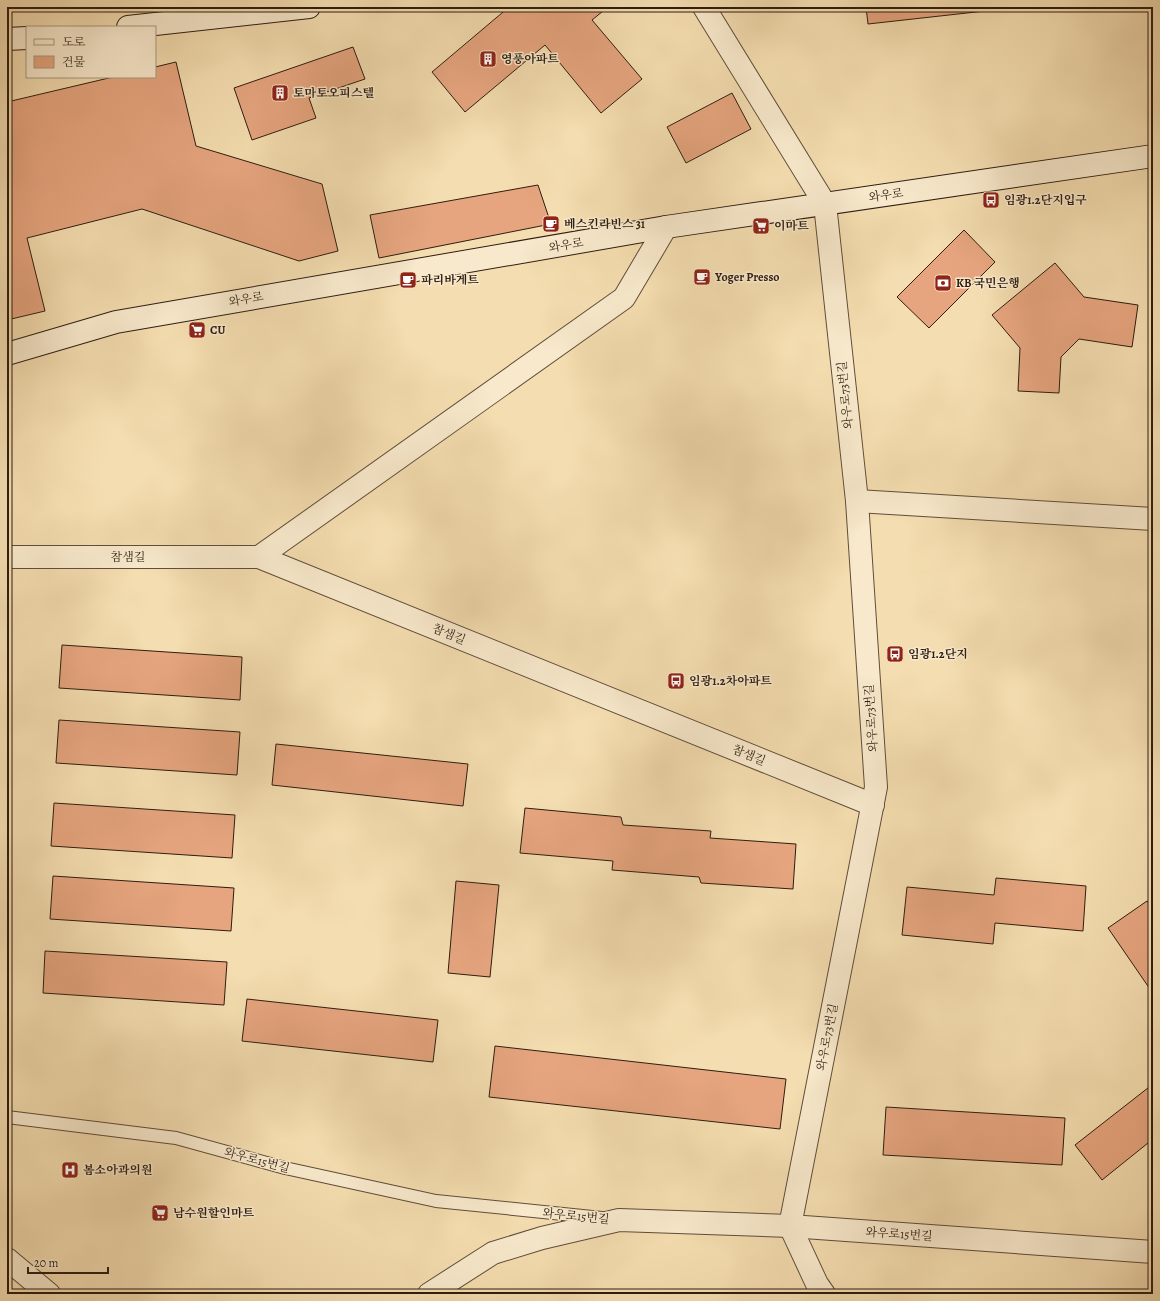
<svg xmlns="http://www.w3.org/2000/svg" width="1160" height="1301" viewBox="0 0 1160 1301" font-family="Alegreya,'Noto Serif KR',serif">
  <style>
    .building { fill: #e6a57f; stroke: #2e1d11 }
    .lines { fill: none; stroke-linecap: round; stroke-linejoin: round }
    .lane-casing { stroke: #604d39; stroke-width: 14 }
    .street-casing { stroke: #604d39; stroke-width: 24 }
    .secondary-casing { stroke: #2e1d11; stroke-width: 24 }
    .lane { stroke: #f8e9cc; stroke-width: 12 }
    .street { stroke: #f8e9cc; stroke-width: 22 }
    .secondary { stroke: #f8e9cc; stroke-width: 22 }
    .labels { text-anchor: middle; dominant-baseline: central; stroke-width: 3; stroke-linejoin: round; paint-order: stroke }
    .poi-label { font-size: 12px; font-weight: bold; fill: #2e1d11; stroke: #f8e9cc; text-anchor: start }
    .street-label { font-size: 12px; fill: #2e1d11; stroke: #f8e9cc }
  </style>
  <rect width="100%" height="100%" fill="#f4ddb0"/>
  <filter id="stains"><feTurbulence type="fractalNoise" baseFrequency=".005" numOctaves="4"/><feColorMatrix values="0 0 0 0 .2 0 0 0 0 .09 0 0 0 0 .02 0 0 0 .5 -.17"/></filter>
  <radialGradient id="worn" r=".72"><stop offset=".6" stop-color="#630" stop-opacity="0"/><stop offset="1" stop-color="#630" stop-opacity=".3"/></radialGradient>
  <g class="building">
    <path d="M509,7h99l-16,13 50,59 -41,34 -56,-68 -80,67 -33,-40z"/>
    <path d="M866,7h155l-153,17z"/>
    <path d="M353,47l12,32 -56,19 7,20 -64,22 -18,-52z"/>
    <path d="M176,62l20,84 126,38 16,67 -39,10 -157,-52 -115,29 18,73 -38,9v-218l106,-25h42v-10z"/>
    <path d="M732,93l19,36 -65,34 -19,-36z"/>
    <path d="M538,185l13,39 -172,34 -9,-43z"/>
    <path d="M964,230l31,32 -66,66 -32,-31z"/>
    <path d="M1055,263l29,34 54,8 -6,42 -53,-8 -18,18 -2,36 -41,-2 2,-43 -28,-33z"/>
    <path d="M62,645l180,12 -2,43 -181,-12z"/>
    <path d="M59,720l181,12 -3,43 -181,-12z"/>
    <path d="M276,744l192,20 -5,42 -191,-21z"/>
    <path d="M54,803l181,12 -3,43 -181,-12z"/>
    <path d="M525,808l96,9 2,8 88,6 -1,7 86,6 -3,45 -92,-6 -2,-6 -87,-7 1,-9 -93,-8z"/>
    <path d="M53,876l181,12 -3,43 -181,-12z"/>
    <path d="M996,878l90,8 -3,45 -88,-8 -2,21 -91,-9 5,-48 87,8z"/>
    <path d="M456,881l43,4 -9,92 -42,-4z"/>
    <path d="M1147,901l6,8 -1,83 -44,-64z"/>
    <path d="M45,951l182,11 -3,43 -181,-12z"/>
    <path d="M247,999l191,21 -5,42 -191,-21z"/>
    <path d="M495,1046l291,33 -6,50 -291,-32z"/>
    <path d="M1153,1084v55l-51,41 -27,-35z"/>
    <path d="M886,1107l179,11 -3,47 -179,-10z"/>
  </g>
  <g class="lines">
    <g class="lane-casing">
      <path id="lane" d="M7,1117l169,21 109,30 151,33 166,17"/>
    </g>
    <g class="street-casing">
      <g id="street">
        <path d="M704,7l121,197 32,297 19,286 -86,439 27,58 7,10"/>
        <path d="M857,501l296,18"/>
        <path d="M7,557h252l614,248"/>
        <path d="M259,557l365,-259 42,-71"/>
        <path d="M7,1259l42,35"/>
        <path d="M429,1294l64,-41 49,-15 77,-18 171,6 363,26"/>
      </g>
    </g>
    <g class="secondary-casing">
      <g id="secondary">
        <path d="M128,27l181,-20"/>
        <path d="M7,39l20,-1"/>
        <path d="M7,354l109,-32 550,-95 487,-71"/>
      </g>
    </g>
    <use href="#lane" class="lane"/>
    <use href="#street" class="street"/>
    <use href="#secondary" class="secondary"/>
  </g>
  <defs>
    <g id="building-square" transform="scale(0.9)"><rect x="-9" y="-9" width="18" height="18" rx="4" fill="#8f2418" stroke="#f8e9cc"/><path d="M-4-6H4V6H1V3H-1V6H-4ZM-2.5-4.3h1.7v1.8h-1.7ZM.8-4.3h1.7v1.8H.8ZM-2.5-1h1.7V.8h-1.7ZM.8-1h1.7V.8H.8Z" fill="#fff"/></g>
    <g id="bus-square" transform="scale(0.9)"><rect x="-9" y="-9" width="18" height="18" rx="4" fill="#8f2418" stroke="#f8e9cc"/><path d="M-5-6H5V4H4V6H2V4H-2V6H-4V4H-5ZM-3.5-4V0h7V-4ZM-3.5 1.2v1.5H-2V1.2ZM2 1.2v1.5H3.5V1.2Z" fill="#fff"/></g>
    <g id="cafe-square" transform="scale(0.9)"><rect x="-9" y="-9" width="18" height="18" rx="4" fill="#8f2418" stroke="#f8e9cc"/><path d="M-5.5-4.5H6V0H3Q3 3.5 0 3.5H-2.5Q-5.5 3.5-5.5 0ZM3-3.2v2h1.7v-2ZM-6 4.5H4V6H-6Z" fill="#fff"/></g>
    <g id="supermarket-square" transform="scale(0.9)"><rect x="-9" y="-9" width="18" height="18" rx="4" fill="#8f2418" stroke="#f8e9cc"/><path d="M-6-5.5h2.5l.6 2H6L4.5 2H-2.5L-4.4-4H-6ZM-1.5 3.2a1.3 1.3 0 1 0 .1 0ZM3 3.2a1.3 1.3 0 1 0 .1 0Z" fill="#fff"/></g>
    <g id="bank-square" transform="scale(0.9)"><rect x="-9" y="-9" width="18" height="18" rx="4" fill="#8f2418" stroke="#f8e9cc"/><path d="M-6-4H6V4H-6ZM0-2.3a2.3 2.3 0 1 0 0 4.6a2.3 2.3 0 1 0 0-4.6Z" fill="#fff"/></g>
    <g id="hospital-square" transform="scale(0.9)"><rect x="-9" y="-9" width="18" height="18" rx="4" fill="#8f2418" stroke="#f8e9cc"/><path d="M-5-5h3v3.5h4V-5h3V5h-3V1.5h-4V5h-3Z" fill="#fff"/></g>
  </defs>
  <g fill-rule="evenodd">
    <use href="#building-square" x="488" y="59"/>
    <use href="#building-square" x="280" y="93"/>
    <use href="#bus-square" x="991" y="200"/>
    <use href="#cafe-square" x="551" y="224"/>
    <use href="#supermarket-square" x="761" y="226"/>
    <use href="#cafe-square" x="702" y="277"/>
    <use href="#cafe-square" x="408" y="280"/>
    <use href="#bank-square" x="943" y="283"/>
    <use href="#supermarket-square" x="197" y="330"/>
    <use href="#bus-square" x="895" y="654"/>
    <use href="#bus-square" x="676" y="681"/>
    <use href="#hospital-square" x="70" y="1170"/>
    <use href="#supermarket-square" x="160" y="1213"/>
  </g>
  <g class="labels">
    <g class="poi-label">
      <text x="501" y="59">영풍아파트</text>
      <text x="293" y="93">토마토오피스텔</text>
      <text x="1004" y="200">임광1.2단지입구</text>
      <text x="564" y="224">베스킨라빈스 31</text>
      <text x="774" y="226">이마트</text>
      <text x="715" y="277">Yoger Presso</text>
      <text x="421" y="280">파리바게트</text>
      <text x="956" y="283">KB 국민은행</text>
      <text x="210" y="330">CU</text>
      <text x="908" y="654">임광1.2단지</text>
      <text x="689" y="681">임광1.2차아파트</text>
      <text x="83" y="1170">봄소아과의원</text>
      <text x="173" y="1213">남수원할인마트</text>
    </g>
    <g class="street-label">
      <text transform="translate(886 195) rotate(-8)">와우로</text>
      <text transform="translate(566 245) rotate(-10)">와우로</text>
      <text transform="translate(246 299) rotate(-10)">와우로</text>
      <text transform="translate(845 395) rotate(-96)">와우로73번길</text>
      <text x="128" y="557">참샘길</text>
      <text transform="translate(449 634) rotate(22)">참샘길</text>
      <text transform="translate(871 718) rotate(-94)">와우로73번길</text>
      <text transform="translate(749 755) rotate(22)">참샘길</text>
      <text transform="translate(827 1037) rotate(-79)">와우로73번길</text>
      <text transform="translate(257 1160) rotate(15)">와우로15번길</text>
      <text transform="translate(576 1216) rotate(6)">와우로15번길</text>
      <text transform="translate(899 1234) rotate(4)">와우로15번길</text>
    </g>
  </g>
  <rect width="1160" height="1301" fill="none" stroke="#f4ddb0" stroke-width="24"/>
  <rect x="8" y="8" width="1144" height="1285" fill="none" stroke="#2e1d11" stroke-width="2"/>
  <rect x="12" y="12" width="1136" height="1277" fill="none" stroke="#2e1d11"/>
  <rect x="26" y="26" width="130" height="52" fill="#f8e9cc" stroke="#a79781"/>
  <rect x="34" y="39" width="20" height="6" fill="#f8e9cc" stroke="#a79781"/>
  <text x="62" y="46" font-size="12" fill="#2e1d11">도로</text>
  <rect x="34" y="56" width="20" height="12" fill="#e6a57f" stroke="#a79781"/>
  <text x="62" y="66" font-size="12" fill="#2e1d11">건물</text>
  <path d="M28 1267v6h80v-6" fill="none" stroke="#2e1d11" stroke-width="2"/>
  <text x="34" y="1267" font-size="12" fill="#2e1d11" stroke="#f8e9cc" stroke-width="3" paint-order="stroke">20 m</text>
  <rect width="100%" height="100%" filter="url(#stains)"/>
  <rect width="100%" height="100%" fill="url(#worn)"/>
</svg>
